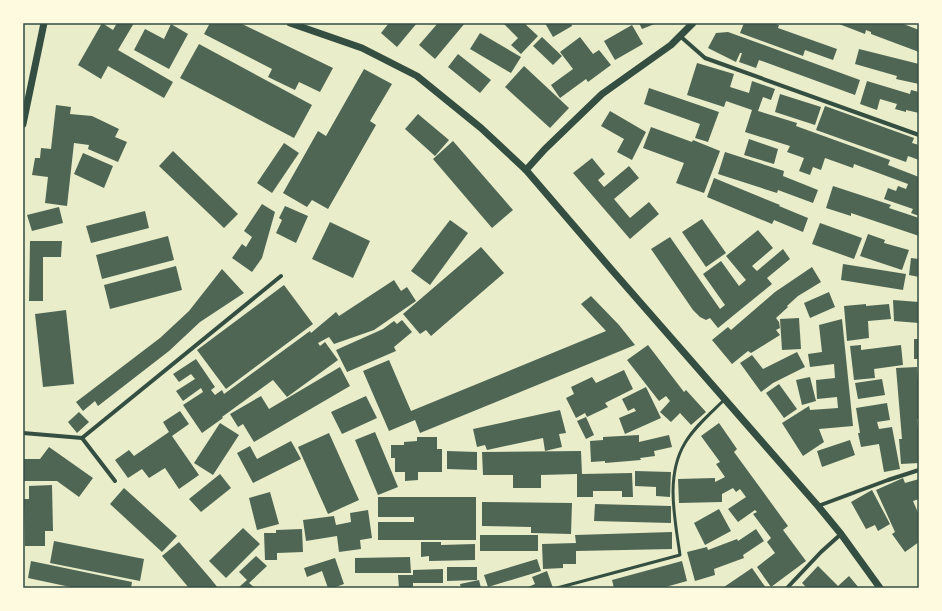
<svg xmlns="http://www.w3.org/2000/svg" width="942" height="611" viewBox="0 0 942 611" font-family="Mulish,sans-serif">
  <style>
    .building { fill: #4f6655 }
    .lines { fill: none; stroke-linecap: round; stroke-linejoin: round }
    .service { stroke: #344e41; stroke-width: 3 }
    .minor { stroke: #344e41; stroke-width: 4 }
    .tertiary { stroke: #344e41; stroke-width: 7 }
    .neatline { fill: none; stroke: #344e41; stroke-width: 1.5 }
  </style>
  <rect width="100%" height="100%" fill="#e9edc9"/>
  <g class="building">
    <path d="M102,23l11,7 4,-7h17l-16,27 55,32 -9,16 -56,-32 -7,13 -23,-14z"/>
    <path d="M210,23h30l93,45 -13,24 -21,-10 -4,8 -27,-13 4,-8 -68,-35z"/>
    <path d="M389,23h28l-20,24 -16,-14z"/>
    <path d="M438,23h27l-30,36 -16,-14z"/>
    <path d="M503,23h21l14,13 -17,18 -10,-9 7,-7z"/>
    <path d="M545,23h26l1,3 -19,11z"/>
    <path d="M639,23h18l-15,6z"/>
    <path d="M744,23h28l7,2 -1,3 59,21 -4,11 -28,-10 -2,6 -63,-23z"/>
    <path d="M839,23h62l18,7v22l-48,-18v-2l-5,-2 -1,4 -26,-10z"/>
    <path d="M171,24l17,10 -19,35 -35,-19 11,-21 19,10z"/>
    <path d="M632,25l11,19 -28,16 -11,-19z"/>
    <path d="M728,32l132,48 -5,15 -96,-35 -3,8 -17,-6 3,-9h-2l-4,9 -28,-14 8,-15z"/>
    <path d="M480,33l41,24 -10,16 -41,-24z"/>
    <path d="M542,37l20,19 -9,9 -20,-19z"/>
    <path d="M580,37l13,17 6,-4 12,15 -23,17 -2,-3 -26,19 -9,-13 22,-16 -13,-17z"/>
    <path d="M199,44l113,61 -18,33 -114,-60z"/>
    <path d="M859,49l60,15v20l-23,-5 1,-3 -42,-12z"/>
    <path d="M458,54l33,26 -11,13 -32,-26z"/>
    <path d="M697,63l37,11 -4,13 19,6 3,-12 23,8 -4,11 -8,-3 -5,14 39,12 -1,3 94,34 -2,5 31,12v39l-8,-3 2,-4 -29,-10 4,-11 8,3 2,-5 8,3 2,-5 -54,-20 -1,4 -28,-10 -4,12 -8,-3 -3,8 -11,-4 5,-13 -17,-6 3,-6 -45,-14 7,-22 -26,-9 -2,6 -37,-12z"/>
    <path d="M524,66l45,42 -19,20 -45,-41z"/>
    <path d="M364,69l28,15 -22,37 6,4 -48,84 -16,-9 -5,7 -24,-14 35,-62 8,5z"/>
    <path d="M867,81l43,13 1,-4 8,2v21l-13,-3v2l-11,-3 2,-5 -17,-5 -3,11 -17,-6z"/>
    <path d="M649,88l70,24 -11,30 -13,-4 5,-14 -56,-20z"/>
    <path d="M780,94l41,13 -6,18 -40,-13z"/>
    <path d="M56,105l15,2 -1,7 22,2 27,13 -4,8 12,5 -9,20 -30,-13 1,-4 -15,-2 -7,63 -22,-3 3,-26 -16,-2 3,-17h5l1,-10 10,1z"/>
    <path d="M825,106l89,32 -2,5 7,2v15l-11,-4 -2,6 -90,-32z"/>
    <path d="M610,111l36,21 -14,28 -15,-8 7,-13 -23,-13z"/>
    <path d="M418,114l31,26 -14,16 -30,-27z"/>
    <path d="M651,127l41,15 1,-2 27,11 -16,42 -28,-10 8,-20 -41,-15z"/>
    <path d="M749,139l29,10 -4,15 -30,-9z"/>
    <path d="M453,141l60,69 -21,18 -59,-69z"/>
    <path d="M284,143l15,10 -27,40 -15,-10z"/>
    <path d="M173,151l65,63 -14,14 -65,-62z"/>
    <path d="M725,152l59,19 -1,5 35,14 -5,13 -35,-13 -1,3 -59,-19z"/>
    <path d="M83,153l30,13 -9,22 -30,-14z"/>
    <path d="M592,158l13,16 -7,6 6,7 25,-21 10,12 -25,21 16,19 19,-16 10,12 -29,25 -57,-66z"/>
    <path d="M714,178l66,27 -1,1 29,12 -5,14 -29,-12 -2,4 -65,-27z"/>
    <path d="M833,186l58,19 -2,3 30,10v18l-68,-23v3l-25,-8z"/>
    <path d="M262,204l13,8 -13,46 -10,14 -20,-14 10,-14 4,3 6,-10 -8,-6z"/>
    <path d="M285,206l23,10 -12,27 -20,-10 6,-13 -3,-2z"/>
    <path d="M59,207l4,16 -31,8 -5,-16z"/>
    <path d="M145,211l4,17 -58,15 -5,-17z"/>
    <path d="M702,219l24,34 -20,14 -24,-35z"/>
    <path d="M450,220l18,13 -38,52 -19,-14z"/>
    <path d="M330,222l40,19 -17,37 -41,-19z"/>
    <path d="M820,223l42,15 -8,21 -42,-15z"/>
    <path d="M758,230l15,18 -21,18 5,5 26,-22 7,10 -23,19 5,6 -54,44 -8,-10 -4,2 -6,-3 -7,-7 -42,-61 19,-12 50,72 5,-4 -22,-31 18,-13 18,25 7,-6 -20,-24z"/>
    <path d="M868,234l17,6 -1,3 25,7 -7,20 -42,-14z"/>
    <path d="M168,236l6,24 -72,19 -6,-24z"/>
    <path d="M30,241h32l-1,16h-18v44h-14z"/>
    <path d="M481,247l23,26 -73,63 -5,-6 -6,4 -17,-20z"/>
    <path d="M911,258l8,1v18l-10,-2z"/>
    <path d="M843,264l63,10 -3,16 -62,-10z"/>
    <path d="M176,266l6,24 -72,19 -6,-24z"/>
    <path d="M812,267l9,15 -23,14 -11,10 1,1 -12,11 3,4 1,6 -4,2 4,5 -29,18 -3,-2 -16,13 -20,-24 16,-13 3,3 44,-38z"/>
    <path d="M222,269l22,24 -44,29 -31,29 -71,55 -3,-5 -12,10 -7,-9 84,-64 29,-27z"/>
    <path d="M394,280l7,11 6,-4 9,14 -42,29 -40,14 -5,-7 -11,6 2,3 5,-4 13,18 -51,37 -14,-17 -51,37 1,1 -21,15 -19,-28 20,-13 -2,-4 -18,13 -7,-10 19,-12 -4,-5 -12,8 -6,-8 23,-15 19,28 -4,3 4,5 7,-5 2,4 86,-63 1,2 25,-21 3,4z"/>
    <path d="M284,285l29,39 -87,65 -29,-39z"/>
    <path d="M829,292l6,15 -25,11 -6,-15z"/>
    <path d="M591,296l28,29 16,20 -215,88 -5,-13 -26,11 -26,-60 26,-11 22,51 195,-80 -25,-27z"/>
    <path d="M893,300l26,2v21l-25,-2z"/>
    <path d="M866,304v2l23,-2 2,15 -23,2 1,17 -22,3 -3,-35z"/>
    <path d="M66,310l8,74 -31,3 -8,-73z"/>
    <path d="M799,318l2,31 -19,1 -2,-31z"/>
    <path d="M842,319l11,107 -34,3 5,13 -21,14 -21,-33 27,-17 1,4 28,-2 -1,-11 -20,2 -1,-19 19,-2 -1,-14 -24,3 -2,-13 14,-2 -3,-27z"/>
    <path d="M402,320l10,12 -18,15 2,4 -49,21 -11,-22 47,-21 11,-8 3,3z"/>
    <rect x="914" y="339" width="5" height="20"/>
    <path d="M648,345l36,47 2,-2 20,22 -15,13 -11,-12 -9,9 -11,-10 10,-11 -4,-5 -7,5 -32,-41z"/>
    <path d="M861,345v5l40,-5 2,20 -29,4 1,9 -21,2 -4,-34z"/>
    <path d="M797,352l8,15 -32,16 -12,9 -21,-29 12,-8 11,14z"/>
    <path d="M340,367l10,19 -96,56 -11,-18 -5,3 -8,-13 31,-18 8,13z"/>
    <path d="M917,367l2,26v26h-2l2,19v25l-18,1 -2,-25h3l-6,-71z"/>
    <path d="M624,370l9,19 -28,14 3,4 -21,10 -2,-4 -9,5 -10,-20 8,-4 -3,-7 21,-10 4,6z"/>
    <path d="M810,377l6,24 -14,4 -6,-25z"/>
    <path d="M882,379l3,16 -27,4 -3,-16z"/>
    <path d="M779,384l18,25 -13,9 -18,-25z"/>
    <path d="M646,387l15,31 -36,16 -6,-16 17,-7 -2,-3 -6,3 -6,-12z"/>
    <path d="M366,396l11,22 -35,16 -11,-22z"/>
    <path d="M887,403l3,17 -13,2 2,7 13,-2 8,42 -16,3 -5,-28 -18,3 -3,-14h2l-4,-25z"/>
    <path d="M560,410l6,23 -7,1 3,13 -17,4 -2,-13 -56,12 -2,-5 -8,2 -4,-18z"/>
    <path d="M180,411l9,13 -17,12 27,39 -20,14 -14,-21 -16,10 -7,-9 -14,9 -13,-18 14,-10 5,6 35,-24 -6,-10z"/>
    <path d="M79,412l10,10 -12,11 -9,-11z"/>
    <path d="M586,417l8,18 -8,4 -9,-18z"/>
    <path d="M220,423l19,12 -26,40 -19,-12z"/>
    <path d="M719,423l18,26 -3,3 54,74 -5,4 23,31 -35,26 -14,-20 18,-14 -8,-11 4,-4 -18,-24 4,-2 -2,-2 -17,12 -10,-13 18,-12 -6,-8 -4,3 -3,-4 -11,6v8l-43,1 -1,-24 37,-1v4l10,-5 -9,-13 4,-2 -19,-26z"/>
    <path d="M375,432l23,55 -20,8 -23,-55z"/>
    <path d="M329,433l30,67 -31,14 -30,-67z"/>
    <path d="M639,435v7l30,-7 3,12 -18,4 1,5 -15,2 1,2 -36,3v-2l-14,1 -1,-21 13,-1v-3z"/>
    <path d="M417,437h20v12h5v23h-24v8l-13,1v-9h-10v-14h-4v-13h13v-3l13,-1z"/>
    <path d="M850,440l5,15 -33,12 -5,-16z"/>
    <path d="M291,441l10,18 -48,24 -16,-30 13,-7 7,13z"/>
    <path d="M49,447l44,31 -14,19 -22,-16h-33v-22h16z"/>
    <path d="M447,451l30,1v18l-30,-1z"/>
    <path d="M581,451l1,23 50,-1 1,24h-11v-6h-29v6h-16v-23l-36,1v13h-28v-13h-30l-1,-23z"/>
    <path d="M635,471l36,1 -1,25 -14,-1v-9l-21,-1z"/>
    <path d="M220,474l11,14 -30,24 -12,-13z"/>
    <path d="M903,478l2,5 14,-4v20l-6,2 6,14v27l-14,10 -13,-18 3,-2 -19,-42z"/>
    <path d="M52,485l1,46h-8v15h-20l-1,-47h5v-13z"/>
    <path d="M124,488l53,48 -15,16 -52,-48z"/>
    <path d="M872,490l18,34 -12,7 -3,-6 -9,4 -15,-27z"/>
    <path d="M270,492l9,32 -22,6 -8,-32z"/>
    <path d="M378,497h98v43h-98v-18h36v-5h-36z"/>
    <path d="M482,502l90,1 -1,31 -40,-1v-6l-49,-1z"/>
    <path d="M595,504l76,2v17l-77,-2z"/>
    <path d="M719,509l12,22 -26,14 -11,-22z"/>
    <path d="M368,510l4,28 -12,2 1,9 -22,3 -2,-16 -31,5 -3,-21 31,-4 2,9 15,-3 -1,-9z"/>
    <path d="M243,528l17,16 -34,34 -17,-17z"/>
    <path d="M302,529l1,23 -26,1v7h-12l-1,-27h12v-3z"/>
    <path d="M756,529l8,12 -21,14 1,3 -30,11 1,6 -20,6 -8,-29 20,-5 1,3 29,-11 1,2z"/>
    <path d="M672,532v17l-96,2v13h-13v4l-20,1 -1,-25 34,-1 -1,-8z"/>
    <rect x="480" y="535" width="58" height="16"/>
    <path d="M54,541l90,18 -4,22 -90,-18z"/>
    <path d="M179,542l31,36 8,10h-29l-27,-32z"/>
    <path d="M421,542h20v3l34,-1v16l-46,1v-5l-8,1z"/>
    <path d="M256,556l11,10 -18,17 6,5h-17l9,-8 -8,-8z"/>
    <path d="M410,557l1,16h-56v-15z"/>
    <path d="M335,558l9,26 -11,4h-5l-6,-17 -15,6 -3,-9z"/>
    <path d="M537,559l4,12 -53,16 -4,-12z"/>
    <path d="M31,561l101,21 -1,6h-56l-47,-10z"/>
    <path d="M682,561l5,20 -25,7h-48l-2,-8z"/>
    <path d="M818,566l20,20 11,-10 10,12h-52l-5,-5z"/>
    <path d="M447,567h30v13l-30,1z"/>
    <path d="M752,568l14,20h-41l-1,-1z"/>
    <path d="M443,569v14h-30v5h-14l-1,-13h15v-5z"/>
    <path d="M547,571l6,17h-27l9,-4 -3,-7z"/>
    <path d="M479,580l2,8h-20l-1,-4z"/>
  </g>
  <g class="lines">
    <path class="service" d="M557,588l123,-33c-5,-36 -15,-79 5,-112 10,-17 26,-30 40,-44"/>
    <g class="minor">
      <path d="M680,36l25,22 214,77"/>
      <path d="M23,433l59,5 199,-162"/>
      <path d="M82,438l33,43"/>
      <path d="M818,506l70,-26 31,-10"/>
      <path d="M787,588l34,-36 20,-18"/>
    </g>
    <g class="tertiary">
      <path d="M290,23l72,25 55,28 64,52 45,42 85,99 207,237 23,28 39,54"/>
      <path d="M23,124l21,-101"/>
      <path d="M526,170l19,-21 57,-55 69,-49 22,-22"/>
    </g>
  </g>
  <rect width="942" height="611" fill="none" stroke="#fefae0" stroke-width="48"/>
  <rect x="24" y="24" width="894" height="563" class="neatline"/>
</svg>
